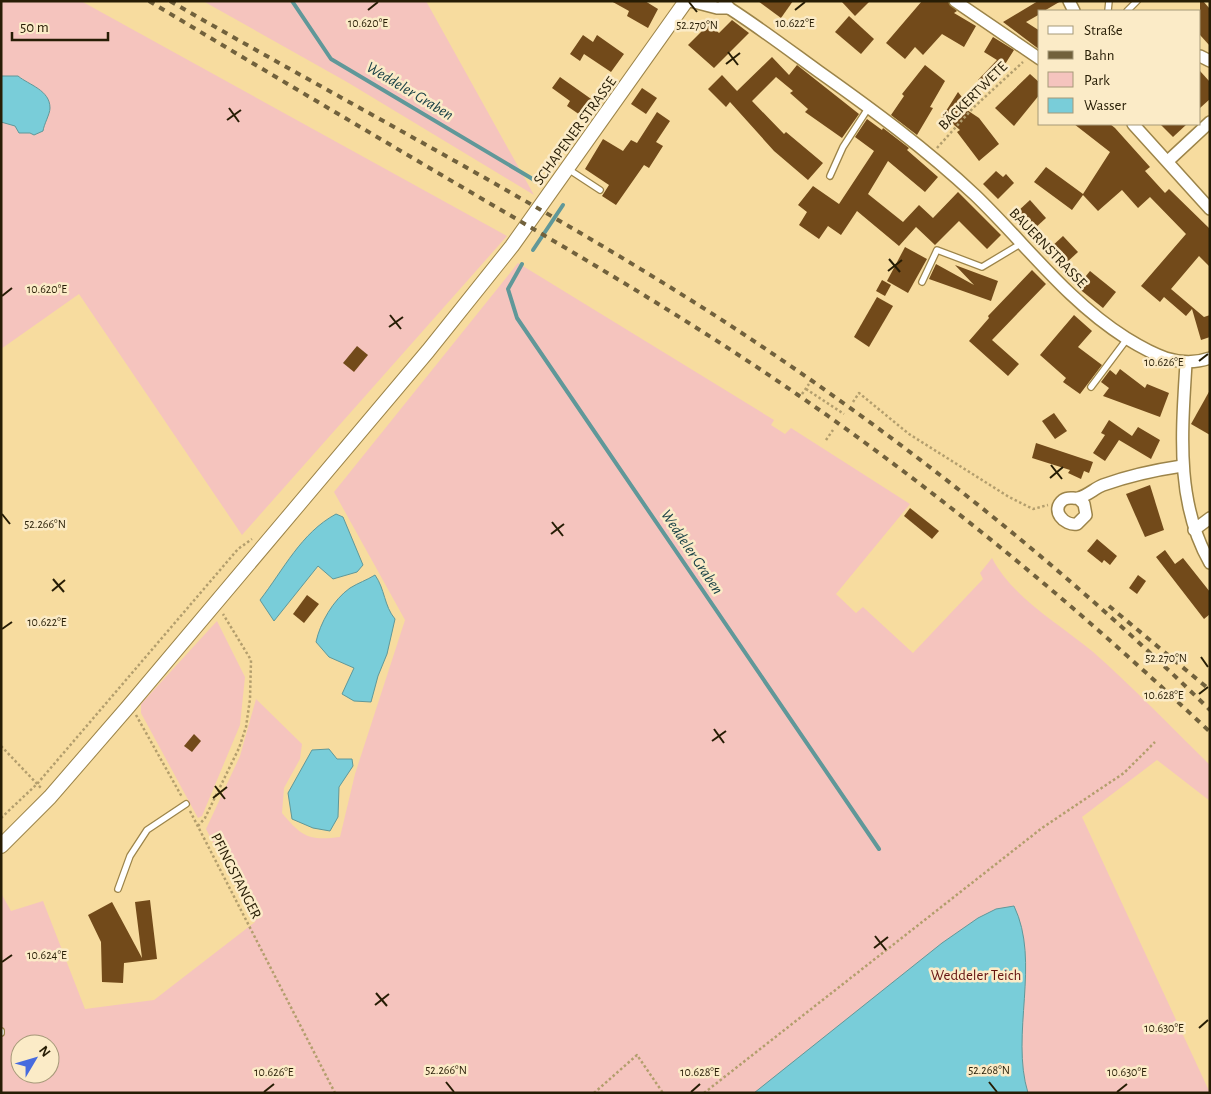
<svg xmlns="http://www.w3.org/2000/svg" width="1211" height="1094" viewBox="0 0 1211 1094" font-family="'Alegreya Sans',sans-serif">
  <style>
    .green { fill: #f5c4be; fill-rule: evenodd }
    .water { fill: #79cdd9; stroke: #609899 }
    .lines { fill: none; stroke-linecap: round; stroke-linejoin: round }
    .stream { stroke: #609899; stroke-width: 4 }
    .building { fill: #724a1a }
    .service-casing { stroke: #9c8449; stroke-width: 8 }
    .minor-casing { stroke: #9c8449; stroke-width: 14 }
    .tertiary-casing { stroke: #9c8449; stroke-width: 16 }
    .path { stroke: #b39e6d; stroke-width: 2.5; stroke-dasharray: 2.5 2.5; stroke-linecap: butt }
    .service { stroke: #fff; stroke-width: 5.5 }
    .minor { stroke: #fff; stroke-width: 11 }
    .tertiary { stroke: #fff; stroke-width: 14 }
    .rail { stroke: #71613c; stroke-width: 4; stroke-dasharray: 6 6; stroke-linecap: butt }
    .ticks { fill: none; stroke: #271d05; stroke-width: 2 }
    .labels { text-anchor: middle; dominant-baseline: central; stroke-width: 5; stroke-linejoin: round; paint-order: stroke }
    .street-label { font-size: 15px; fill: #271d05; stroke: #fbebc7 }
    .park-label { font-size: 15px; fill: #651512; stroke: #fbebc7 }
    .water-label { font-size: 16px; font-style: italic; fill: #194146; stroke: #fbebc7 }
    .ticks-label { font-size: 12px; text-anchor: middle; fill: #271d05; stroke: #fbebc7; stroke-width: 5; stroke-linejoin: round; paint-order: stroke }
  </style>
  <rect width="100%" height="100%" fill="#f7dc9f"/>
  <g class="green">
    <path d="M1,1h80l426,235 -265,299 -163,-241 -78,55z"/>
    <path d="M203,1h223l108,194 -187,-113z"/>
    <path d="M518,263l256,157 -3,5 14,9 6,-6 119,76 -74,90 20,19 7,-6 50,46 70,-74 -3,-6 12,-15c21,40 66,65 100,93 41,36 79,76 118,114v36l-53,-41 -75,57 128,276h-1209v-200l10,18 32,-10 42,108 69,-9 101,-78 -49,-93 34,-73 16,-57 46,45 -2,15 -16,29 -2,25c20,24 27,28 58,24l15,-63 50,-154 -71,-128zM20,1044h30v30h-30z"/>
    <path d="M217,621l28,56 -5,48 -38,91 -4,2 -57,-105v-9z"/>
  </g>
  <g class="water">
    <path d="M18,76c11,9 32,14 32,32 0,6 -6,16 -7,23l-9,4 -4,-2h-11l-4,-7 -14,-4v-46z"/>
    <path d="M336,514l7,3 20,48 -6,7 -24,7 -15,-13 -44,55 -14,-21c24,-31 41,-67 76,-86z"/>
    <path d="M375,575c10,14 9,31 20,44l-8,35 -9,22 -7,26 -17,-1 -12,-7 12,-26 -25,-11 -13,-15c4,-19 17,-42 34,-54 8,-5 17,-8 25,-13z"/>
    <path d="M329,749l8,10h15l1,7 -14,21 -1,30 -8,14 -17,-3 -21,-9 -4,-26 24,-43z"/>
    <path d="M1014,906c27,56 -4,128 14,187h-274l188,-150 36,-25 18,-9z"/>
  </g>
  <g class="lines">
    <g class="stream">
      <path d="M292,1l39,58 205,122"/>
      <path d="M533,250l30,-45"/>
      <path d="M522,264l-14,25 9,29 362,531"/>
    </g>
  </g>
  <g class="building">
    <path d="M611,1h34l13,8 -10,19 -21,-12 2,-5z"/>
    <path d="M758,1h35l-12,17z"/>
    <path d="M841,1h29l-15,15z"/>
    <path d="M922,1h26l9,10 -3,2 22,13 -12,21 -22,-13 -19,21 -8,-8 -10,12 -19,-16z"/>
    <path d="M1038,1h23l-17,10h-4v3l-14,8 14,9v19l-37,-28z"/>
    <path d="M1200,1h3l7,8v37l-10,-11z"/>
    <path d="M849,16l25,23 -13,15 -26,-22z"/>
    <path d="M732,20l17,13 -35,35 -26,-23 21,-21 10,9z"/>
    <path d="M583,35l10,7 4,-7 27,19 -13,18 -27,-18 -4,7 -10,-7z"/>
    <path d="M993,37l21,13 -17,27 -11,11 -8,-8 19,-20 -13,-8z"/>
    <path d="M772,57l17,18 8,-10 62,49 -17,24 -37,-26 3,-3 -18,-16 3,-2 -17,-14 -24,24 32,33 2,-2 37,31 -15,17 -34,-29 -44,-49 -4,5 -18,-18 14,-14 15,16z"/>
    <path d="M925,65l20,16 -15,26 3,1 -16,27 -26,-20 13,-19 -2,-2z"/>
    <path d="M1200,71l10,11v17l-10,9z"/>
    <path d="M1030,74l10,9v11l-26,32 -19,-18z"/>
    <path d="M560,77l34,24 -11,16 -16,-11 3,-5 -18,-13z"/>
    <path d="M642,88l15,10 -11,16 -15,-10z"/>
    <path d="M958,92l7,9 -4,5 18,12 20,26 -20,17 -22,-29 3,-2 -13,-11 -3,3 -3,-3z"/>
    <path d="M657,112l13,9 -14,21 7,4 -14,22 -5,-3 -28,40 -14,-9 7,-11 -24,-16 18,-30 20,12 8,-11 6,3z"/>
    <path d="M867,119l15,11 1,-2 26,20 -2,2 31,27 -13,15 -37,-31 -20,33 35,28 16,-17 14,13 25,-26 43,43 -14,14 -28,-28 -24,24 -19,-18 -17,19 -42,-35 -16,24 -13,-9 -9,13 -20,-14 8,-13 -9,-7 15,-19 26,18 35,-53 -19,-14z"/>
    <path d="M1074,124h36l5,4 35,39 -5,4 20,22 4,-4 41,40v38l-11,-11 -28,33 33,28 6,-2v22l-9,3 -9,-31 -6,7 -22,-19 -4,5 -19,-16 45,-52 -36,-37 -12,11 -16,-18 -24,21 -15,-16 -11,15 -38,-28 12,-15 37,27 27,-42z"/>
    <path d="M1160,124h27l-14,13z"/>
    <path d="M996,171l7,6 3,-3 8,9 -16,16 -15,-15z"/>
    <path d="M1030,200l16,18 -13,12 -16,-18z"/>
    <path d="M1063,236l15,16 -13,12 -15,-16z"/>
    <path d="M905,247l22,12 -19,34 -21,-12z"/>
    <path d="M936,264l38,21 -19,-20 43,16 -7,20 -62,-22z"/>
    <path d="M1032,270l14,14 -54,56 27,24 -11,12 -39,-35 20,-23 -1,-2z"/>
    <path d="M1090,271l26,21 -13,16 -26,-21z"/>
    <path d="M882,280l9,5 -6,11 -9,-5z"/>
    <path d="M877,297l16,9 -24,41 -15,-10z"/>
    <path d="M1074,315l18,16 -14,16 24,18 -22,29 -17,-12 3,-4 -26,-23z"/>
    <path d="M357,346l11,9 -14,17 -11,-9z"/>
    <path d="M1120,369l25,19 2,-4 22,9 -9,24 -57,-21 6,-8 -8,-6 9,-12 6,5z"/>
    <path d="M1210,390v45l-19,-11z"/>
    <path d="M1054,413l13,18 -12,8 -13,-18z"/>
    <path d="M1109,420l23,16 6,-9 22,13 -9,19 -32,-19 -14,21 -12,-8 12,-18 -4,-2z"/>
    <path d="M1036,443l57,19 -4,11 -5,-2 -3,8 -13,-6 2,-3 -38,-12z"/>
    <path d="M1150,485l14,45 -19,7 -19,-43z"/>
    <path d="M910,508l29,23 -7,8 -28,-23z"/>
    <path d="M1097,539l20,17 -7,9 -6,-5 -2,3 -15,-12z"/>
    <path d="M1165,550l10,14 8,-6 27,34v22l-6,5 -48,-62z"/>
    <path d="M1138,575l8,6 -9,13 -8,-6z"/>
    <path d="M307,595l12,9 -15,19 -11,-9z"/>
    <path d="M194,734l7,7 -9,11 -8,-6z"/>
    <path d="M150,900l7,59 -33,4 -1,20 -21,-1 -1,-40 -13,-27 24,-13 30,56 -7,-56z"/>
  </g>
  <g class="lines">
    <g class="service-casing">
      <g id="service">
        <path d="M1108,11l1,-10"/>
        <path d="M1127,11l10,-10"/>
        <path d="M568,169l32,21"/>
        <path d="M830,176l13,-29 26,-40"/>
        <path d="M922,282l15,-32 45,17 40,-24"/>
        <path d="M1091,387l36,-48"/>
        <path d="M118,889l12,-33 17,-26 39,-26"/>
        <path d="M1,1031v2"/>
      </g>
    </g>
    <g class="minor-casing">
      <g id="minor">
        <path d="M690,1l27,7h12"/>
        <path d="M724,1l5,7c31,20 60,42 89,63 55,39 108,78 157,124 50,48 91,105 151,143 26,16 53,31 84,20"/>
        <path d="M955,1l85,58"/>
        <path d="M1069,1l5,10"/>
        <path d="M1200,56l10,5"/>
        <path d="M1133,124l77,85"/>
        <path d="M1168,161l42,-39"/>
        <path d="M1186,363c-4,68 -11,139 24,200"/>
        <path d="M1078,498l6,6 2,11 -9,9c-13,2 -27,-14 -14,-24 6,-4 10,-1 15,-2 9,-2 17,-10 25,-13 25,-9 52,-15 79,-19"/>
        <path d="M1194,530l16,-12"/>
      </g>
    </g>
    <g class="tertiary-casing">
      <path id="tertiary" d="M1,846l49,-49 78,-90 300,-356 84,-105 174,-245"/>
    </g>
    <g class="path">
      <path d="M937,148l36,-40 50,-46"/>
      <path d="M806,389l38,25"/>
      <path d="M802,394l7,-10"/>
      <path d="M853,402l6,-9 50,41 100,63 24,12 15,-4"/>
      <path d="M826,440l7,-10"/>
      <path d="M136,715l46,82"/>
      <path d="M1,746l41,43"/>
      <path d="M190,811l145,282"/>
      <path d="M1,818l36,-34 201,-235 14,-10"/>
      <path d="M198,826l7,-8 34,-70 7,-21 4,-28 1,-39 -28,-46"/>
      <path d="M594,1093l43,-38 26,38"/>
      <path d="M704,1093l338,-265 82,-55 31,-31"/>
    </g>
    <use href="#service" class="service"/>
    <use href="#minor" class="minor"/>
    <use href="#tertiary" class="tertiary"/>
    <g class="rail">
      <path d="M149,1c111,67 223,133 335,199 106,62 213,125 314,195 146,101 283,215 412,337"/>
      <path d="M170,1c185,107 376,205 555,321 173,113 337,243 485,388"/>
      <path d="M1109,606l101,84"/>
    </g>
  </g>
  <path class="ticks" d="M689,2l8,10M368,10l10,-8M795,10l10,-8M728,52l10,13M726,64l14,-11M229,108l10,14M227,120l14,-10M889,259l11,13M888,271l14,-11M2,296l10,-8M390,315l11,14M389,327l14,-10M1199,361l9,-7M1051,465l11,14M1050,478l13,-11M2,514l8,10M552,522l11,14M551,534l13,-10M53,579l11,13M52,591l13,-11M2,629l10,-7M1201,657l7,10M1199,694l9,-7M714,729l10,14M712,741l14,-10M215,786l10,13M213,798l14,-11M875,936l11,14M874,948l14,-11M2,962l10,-7M376,993l11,13M375,1005l14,-11M1199,1028l9,-8M446,1082l8,10M989,1082l8,10M264,1092l10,-8M691,1092l9,-8M1117,1092l10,-8"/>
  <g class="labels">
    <g class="street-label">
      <text transform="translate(973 96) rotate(-45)">BÄCKERTWETE</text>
      <text transform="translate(575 131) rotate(-54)">SCHAPENER STRASSE</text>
      <text transform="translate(1048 248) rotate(46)">BAUERNSTRASSE</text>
      <text transform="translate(236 876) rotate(63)">PFINGSTANGER</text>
    </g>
    <g class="park-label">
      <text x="976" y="975">Weddeler Teich</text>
    </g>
    <g class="water-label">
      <text transform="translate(410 91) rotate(31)">Weddeler Graben</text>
      <text transform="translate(692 552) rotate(56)">Weddeler Graben</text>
    </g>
  </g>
  <g class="ticks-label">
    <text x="368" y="27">10.620°E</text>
    <text x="795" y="27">10.622°E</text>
    <text x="697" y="29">52.270°N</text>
    <text x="47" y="293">10.620°E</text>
    <text x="1164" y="366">10.626°E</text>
    <text x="45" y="528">52.266°N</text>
    <text x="47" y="626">10.622°E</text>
    <text x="1166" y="662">52.270°N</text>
    <text x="1164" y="699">10.628°E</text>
    <text x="47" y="959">10.624°E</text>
    <text x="1164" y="1032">10.630°E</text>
    <text x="446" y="1074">52.266°N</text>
    <text x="989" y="1074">52.268°N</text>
    <text x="274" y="1076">10.626°E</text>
    <text x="700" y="1076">10.628°E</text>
    <text x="1127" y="1076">10.630°E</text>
  </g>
  <rect width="1211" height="1094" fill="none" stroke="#271d05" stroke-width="5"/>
  <rect x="1038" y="10" width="162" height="115" fill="#fbebc7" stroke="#a69979"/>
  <rect x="1048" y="26" width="25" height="8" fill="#ffffff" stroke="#a69979"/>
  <text x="1084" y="35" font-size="15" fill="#271d05">Straße</text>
  <rect x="1048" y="51" width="25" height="8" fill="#71613c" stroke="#a69979"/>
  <text x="1084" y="60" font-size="15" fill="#271d05">Bahn</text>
  <rect x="1048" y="72" width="25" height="15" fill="#f5c4be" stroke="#a69979"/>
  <text x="1084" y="85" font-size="15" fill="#271d05">Park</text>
  <rect x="1048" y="98" width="25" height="15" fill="#79cdd9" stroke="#a69979"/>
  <text x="1084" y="110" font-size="15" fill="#271d05">Wasser</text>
  <g transform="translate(35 1059) rotate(52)"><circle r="24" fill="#fbebc7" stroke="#a69979"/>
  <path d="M0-4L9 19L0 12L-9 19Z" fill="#476bde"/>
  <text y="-8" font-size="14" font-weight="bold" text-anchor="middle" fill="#271d05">N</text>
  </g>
  <path d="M12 32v8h96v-8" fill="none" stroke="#271d05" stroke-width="2.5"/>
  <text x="20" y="32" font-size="15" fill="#271d05" stroke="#fbebc7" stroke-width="4" paint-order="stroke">50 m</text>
</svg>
